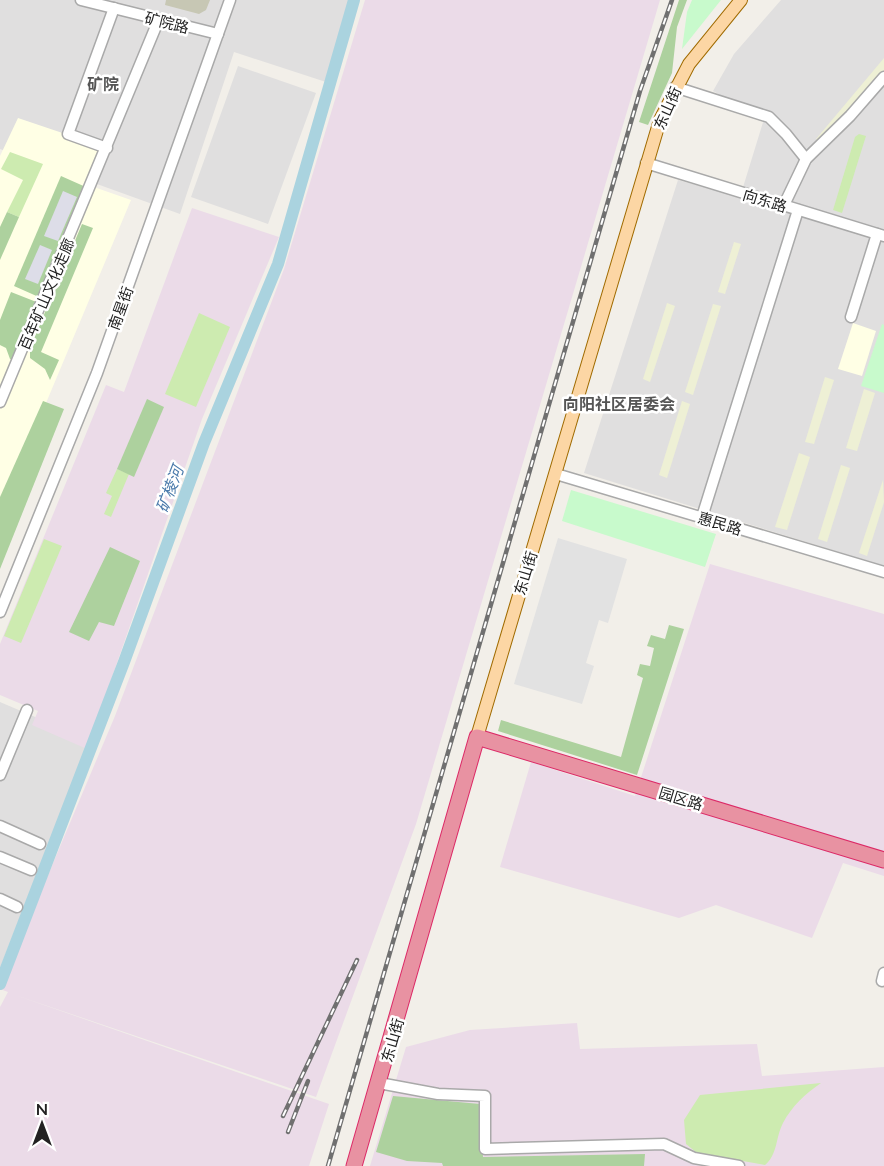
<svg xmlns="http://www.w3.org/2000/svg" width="884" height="1166" viewBox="0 0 884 1166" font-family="Lato,'Noto Sans SC',sans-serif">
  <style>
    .residential { fill: #e0dfdf }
    .industrial { fill: #ebdbe8 }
    .education { fill: #ffffe5 }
    .construction { fill: #c7c7b4 }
    .farmland { fill: #eef0d5 }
    .grass { fill: #cdebb0 }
    .forest { fill: #add19e }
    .park { fill: #c8facc }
    .parking { fill: #e2e2e2 }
    .plaza { fill: #dddde8 }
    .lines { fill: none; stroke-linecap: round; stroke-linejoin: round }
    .river { stroke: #aad3df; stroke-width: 12 }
    .minor-casing { stroke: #a9a9a9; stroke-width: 13 }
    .major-casing { stroke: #a06b00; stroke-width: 14 }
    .highway-casing { stroke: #dc2a67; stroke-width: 17 }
    .minor { stroke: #fff; stroke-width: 10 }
    .major { stroke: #fcd6a4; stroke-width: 12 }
    .highway { stroke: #e892a2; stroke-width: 15 }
    .rail-casing { stroke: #707070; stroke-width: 4.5 }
    .rail { stroke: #fff; stroke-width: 2; stroke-dasharray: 7; stroke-linecap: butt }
    .labels { text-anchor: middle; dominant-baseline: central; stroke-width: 5; stroke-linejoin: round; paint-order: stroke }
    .street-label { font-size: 15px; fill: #222; stroke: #fff }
    .neighbourhood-label { font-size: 16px; font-weight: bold; fill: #555; stroke: #fff }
    .water-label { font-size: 16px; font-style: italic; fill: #4a7aab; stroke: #fff }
  </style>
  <rect width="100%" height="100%" fill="#f2efe9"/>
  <g class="residential">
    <path d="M0,0h359l-30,83 -95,-31 -54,162 -180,-65z"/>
    <path d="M781,0h103v566l-300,-93 94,-293 62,17 24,-78 -51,-28 21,-37z"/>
    <path d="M238,66l78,27 -48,131 -77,-27z"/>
    <path d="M0,702l89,38 -89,228z"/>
  </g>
  <g class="industrial">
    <path d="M365,0h295l-244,824 -100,273 -301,-102 314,109 -20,62h-309v-159l8,-15 -8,-3 115,-273 169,-447z"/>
    <path d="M192,208l87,29 -77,182 -115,330 -55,-24 6,-14 -38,-16v-51l106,-259 18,7z"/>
    <path d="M710,564l174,50v262l-41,-13 -31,75 -96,-33 -37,13 -179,-51 31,-105 104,34z"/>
    <path d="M577,1023l3,26 177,-5 5,32 122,-9v99h-514l36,-119 64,-17z"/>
  </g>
  <g class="education">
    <path d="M18,118l83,28 -10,40 40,14 -131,313v-357z"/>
    <path d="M853,323l23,8 -14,45 -24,-7z"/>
  </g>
  <path class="construction" d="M166,0h44l-4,10 -7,4 -34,-9z"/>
  <g class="farmland">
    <path d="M884,58v13l-32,39 -34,31 -2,-2z"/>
    <path d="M734,242l7,2 -16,50 -7,-2z"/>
    <path d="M667,303l8,3 -25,76 -7,-3z"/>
    <path d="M713,304l8,2 -28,89 -8,-3z"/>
    <path d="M825,377l9,3 -20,64 -9,-2z"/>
    <path d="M864,389l11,4 -18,58 -11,-3z"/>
    <path d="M682,401l8,3 -23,74 -8,-3z"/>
    <path d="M799,453l11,4 -23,73 -12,-3z"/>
    <path d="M841,465l9,3 -23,74 -9,-3z"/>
    <path d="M883,480l1,22 -17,54 -8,-3z"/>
  </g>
  <g class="grass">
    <path d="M859,134l7,2 -24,77 -9,-3 22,-73z"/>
    <path d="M10,152l33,12 -24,53 -12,-5 16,-32 -22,-11z"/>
    <path d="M199,313l31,14 -34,80 -31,-13z"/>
    <path d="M117,469l12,5 -18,43 -7,-3 8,-18 -6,-3z"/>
    <path d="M44,539l18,7 -41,97 -17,-7z"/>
    <path d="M821,1083c-16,11 -29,23 -38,40 -8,16 -5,31 -18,42l-68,-12 -11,-9 -2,-24 16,-25z"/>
  </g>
  <g class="forest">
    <path d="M679,0h8l-10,27 -5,46 -24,52 -9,-3z"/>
    <path d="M61,176l27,12 -47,110 -27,-12z"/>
    <path d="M7,212l12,5 -19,43v-33z"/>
    <path d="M82,224l11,4 -52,124 18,8 -9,20 -5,-11 -15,-11v-10z"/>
    <path d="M11,292l28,11 -24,58 -5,-2 -4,-11 -6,-3v-25z"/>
    <path d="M147,399l17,8 -30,70 -17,-8z"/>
    <path d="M43,401l21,8 -64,160v-72z"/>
    <path d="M110,547l30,14 -26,65 -15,-4 -10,19 -20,-9z"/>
    <path d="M669,625l15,4 -47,146 -139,-44 3,-11 120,37 22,-79 -6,-3 3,-11 10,2 4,-18 -7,-2 4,-11 14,4z"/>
    <path d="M393,1096l87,8 3,53 162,-3 -1,12h-201l-1,-3 -35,-2 -31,-9z"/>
  </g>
  <g class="park">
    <path d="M692,0h29l-39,49 5,-37z"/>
    <path d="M882,324l2,1v68l-23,-7z"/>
    <path d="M571,490l145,44 -11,33 -143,-46z"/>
  </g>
  <path class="parking" d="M558,538l69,21 -19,64 -9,-3 -13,43 8,3 -12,38 -68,-20z"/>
  <g class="plaza">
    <path d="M63,191l14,6 -19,44 -14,-5z"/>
    <path d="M40,245l12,5 -14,34 -13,-5z"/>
  </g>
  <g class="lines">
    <path class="river" d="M0,984l124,-322 80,-219 74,-179 76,-264"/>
    <g class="minor-casing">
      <g id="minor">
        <path d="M81,0l137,34"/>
        <path d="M675,87l94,30 17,17 20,25"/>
        <path d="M107,148l-39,-14 46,-126"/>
        <path d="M646,163l238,73"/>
        <path d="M784,205l22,-46 44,-43 34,-39"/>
        <path d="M851,317l26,-83"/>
        <path d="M0,402l159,-383"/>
        <path d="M556,474l328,98"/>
        <path d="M702,517l96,-307"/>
        <path d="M0,612l97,-239 133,-373"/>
        <path d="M0,775l27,-65"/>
        <path d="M0,826l40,18"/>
        <path d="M0,857l31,13"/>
        <path d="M0,899l17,8"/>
        <path d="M882,981l2,-8"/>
        <path d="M379,1083l59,11 47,2v53l179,-5 30,14 45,8"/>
      </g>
    </g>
    <g class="major-casing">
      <path id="major" d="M477,737l183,-617 29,-56 52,-64"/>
    </g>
    <g class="highway-casing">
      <path id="highway" d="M354,1166l123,-429 407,123"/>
    </g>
    <use href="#minor" class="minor"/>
    <use href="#major" class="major"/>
    <use href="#highway" class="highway"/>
    <g class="rail-casing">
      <g id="rail">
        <path d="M283,1116l74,-156"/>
        <path d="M288,1132l20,-51"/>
        <path d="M328,1166l312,-1075 32,-91"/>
      </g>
    </g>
    <use href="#rail" class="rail"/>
  </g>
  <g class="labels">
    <g class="street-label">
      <text transform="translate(167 22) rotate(14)">矿院路</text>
      <text transform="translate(667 108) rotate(-66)">东山街</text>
      <text transform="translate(765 200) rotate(17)">向东路</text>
      <text transform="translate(46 294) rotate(-67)">百年矿山文化走廊</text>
      <text transform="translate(120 308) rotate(-70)">南星街</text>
      <text transform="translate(720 523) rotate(17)">惠民路</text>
      <text transform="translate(525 573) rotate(-73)">东山街</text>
      <text transform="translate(681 798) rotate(17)">园区路</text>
      <text transform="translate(392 1040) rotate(-74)">东山街</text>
    </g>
    <g class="neighbourhood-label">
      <text x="103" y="83">矿院</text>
      <text x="619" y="403">向阳社区居委会</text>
    </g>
    <g class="water-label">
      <text transform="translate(169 489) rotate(-69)">矿棱河</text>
    </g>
  </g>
  <g transform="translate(42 1124)" stroke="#ffffff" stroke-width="4.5" paint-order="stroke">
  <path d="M0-4.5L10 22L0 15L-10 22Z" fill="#222222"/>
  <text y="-9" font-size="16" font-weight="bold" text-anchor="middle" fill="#222222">N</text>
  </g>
</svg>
